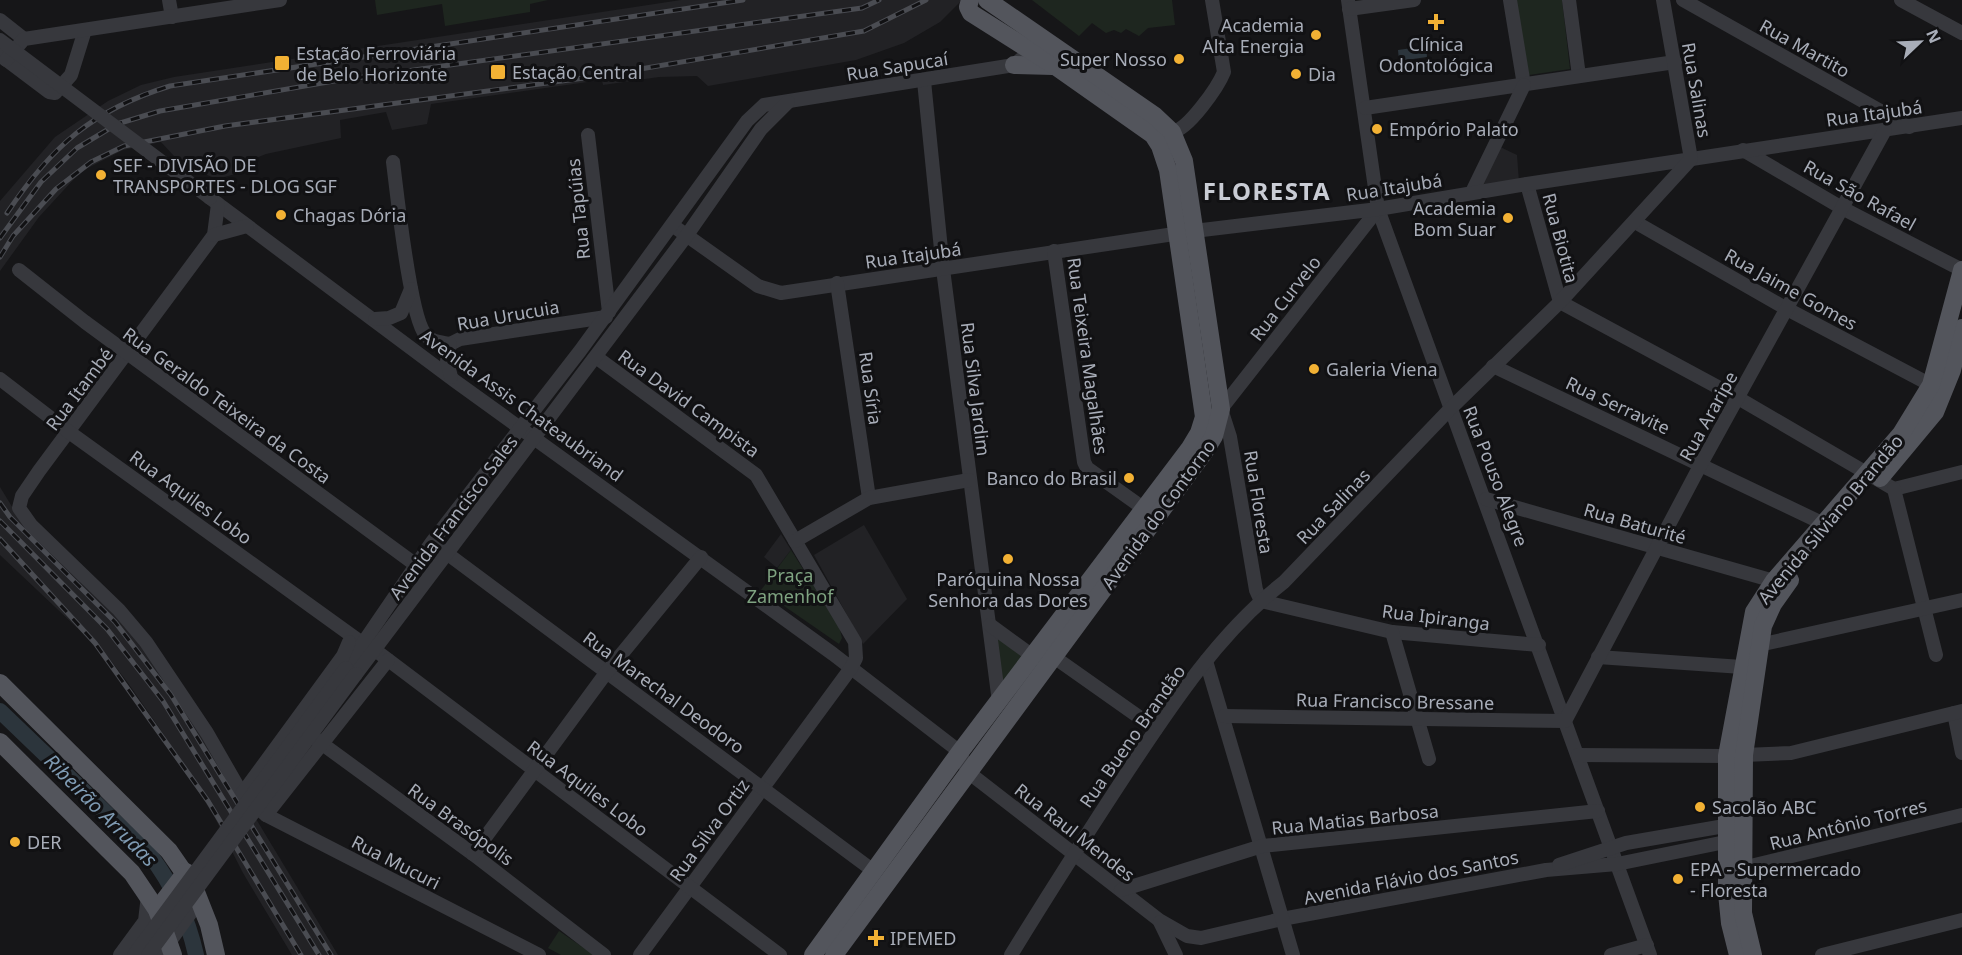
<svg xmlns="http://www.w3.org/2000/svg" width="1962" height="955" viewBox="0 0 1962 955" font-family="'Noto Sans',sans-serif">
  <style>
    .built { fill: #222225 }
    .green { fill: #1e261f }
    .water { fill: #2c353c }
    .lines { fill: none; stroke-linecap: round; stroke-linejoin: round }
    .river { stroke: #2c353c; stroke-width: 16 }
    .minor { stroke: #37383d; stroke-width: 14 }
    .major { stroke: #53555c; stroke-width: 18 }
    .rail-casing { stroke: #4a4c52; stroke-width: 5 }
    .rail { stroke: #111113; stroke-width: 3; stroke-dasharray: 9; stroke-linecap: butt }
    .minor-bridge { stroke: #37383d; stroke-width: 14 }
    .poi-dot { fill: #f2b134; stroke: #111113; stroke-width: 2 }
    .labels { text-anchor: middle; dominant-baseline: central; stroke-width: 6; stroke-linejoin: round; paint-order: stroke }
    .poi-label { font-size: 18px; fill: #a8adb8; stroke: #111113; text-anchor: start }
    .street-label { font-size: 18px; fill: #a8adb8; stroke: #111113 }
    .park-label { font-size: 18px; fill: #7fa381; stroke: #111113 }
    .water-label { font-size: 20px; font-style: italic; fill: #7f9bb3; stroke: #111113 }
    .district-label { font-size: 24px; font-weight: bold; letter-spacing: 1.5px; fill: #c9ccd4; stroke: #111113 }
  </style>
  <rect width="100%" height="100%" fill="#161618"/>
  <g class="built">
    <path d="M681,0h281l-22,22 -36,21 -48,17 -148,26 -11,-10 -38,1 -56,8 -1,-5 -171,24 -4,20 -35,6 -6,-18 -46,8 1,18 -75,16 -18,7 -9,12 -22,6 -20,-8 -23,-15 -13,-14 -38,8 -37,19 -13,11 -34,37 -39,54v-70l55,-64 53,-36 33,-16 33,-8z"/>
    <path d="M1498,146l19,9 2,27 -40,6z"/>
    <path d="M0,487l25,41 46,39 73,77 76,115 118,196h-46l-49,-82 -28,-55 -53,-86 -34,-49 -20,-26 -108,-102z"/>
    <path d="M864,525l43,74 -44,45 -49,-89z"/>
    <path d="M781,534l10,16 -14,18 -13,-11z"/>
  </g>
  <g class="green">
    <path d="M375,0h173l-18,4v8l-85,14 -3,-22 -65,11z"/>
    <path d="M1032,0h140l3,25 -27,3 -9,8 -13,-7 -5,4 -7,-3 -8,3 -14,-10 -13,13z"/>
    <path d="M1516,0h46l8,69 -41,6z"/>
    <path d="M791,550l48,76 3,12 -3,6 -78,-54z"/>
    <path d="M994,633l31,22 -25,30z"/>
    <path d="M559,931l35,24h-33l-13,-7z"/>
  </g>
  <path class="water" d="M1426,46l1,11 -28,4 -1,-11z"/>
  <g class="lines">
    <path class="river" d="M0,711l150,144c22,29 38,64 46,100"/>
    <g class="minor">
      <path d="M169,0l3,17"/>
      <path d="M1348,0l30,209 272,746"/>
      <path d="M1510,0l14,85"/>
      <path d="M1569,0l10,76"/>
      <path d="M1683,0l226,127"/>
      <path d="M1901,0l61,33"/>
      <path d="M1349,9l65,-9"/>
      <path d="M0,20l24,19"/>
      <path d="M0,55l49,37 6,1 16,-18 14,-45"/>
      <path d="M6,60l18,-21 256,-39"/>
      <path d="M924,81l19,188 56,433"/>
      <path d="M1365,108l310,-46"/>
      <path d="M1172,132c16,-2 46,-45 52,-60l-12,-72"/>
      <path d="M588,135l21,177"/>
      <path d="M1743,150l99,58 120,62"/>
      <path d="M393,162c4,31 17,154 32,172 6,8 15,8 25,10"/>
      <path d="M1527,184l33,118 178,96 156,91 68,-17"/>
      <path d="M1472,192l52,-107"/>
      <path d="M210,198l245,183 378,273 127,98 8,20 191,148 28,16 14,2 81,-19 264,-49 71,-6 118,-24"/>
      <path d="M218,204l-4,31 -175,236 -17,25 -3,12 12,17 88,85 27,32 61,91 35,61 24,21 273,140"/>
      <path d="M1378,209l-157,200 9,28 26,153 5,11 131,31 147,13"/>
      <path d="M1635,222l152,87 144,76"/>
      <path d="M672,225l86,61 23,7 413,-62 184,-22 149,-25 435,-66"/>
      <path d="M214,235l33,-9"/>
      <path d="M1054,251l30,211 3,6 56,40"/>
      <path d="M19,270l66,52 331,243"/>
      <path d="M837,283l32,215"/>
      <path d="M375,319l14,-1 12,-5 10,-24"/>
      <path d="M450,344l10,-5 146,-22"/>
      <path d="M450,344l-3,17 4,16"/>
      <path d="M596,357l160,118 99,167 1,16 -5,10 -211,287"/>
      <path d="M1493,366l331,158"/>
      <path d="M0,379l69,53 293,211"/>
      <path d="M1894,489l42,166"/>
      <path d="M1486,499l288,82"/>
      <path d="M795,541l74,-43 100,-18"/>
      <path d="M441,549l434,323"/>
      <path d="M990,625l44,32"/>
      <path d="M1392,632l37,127"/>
      <path d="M1759,645l203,-45"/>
      <path d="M375,650l405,305"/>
      <path d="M1054,657l102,72"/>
      <path d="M1598,657l144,10"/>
      <path d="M1206,661l87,294"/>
      <path d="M346,668l86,-126 148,-191 167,-230 17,-16 250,-40 7,-6"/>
      <path d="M356,674l331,-439 74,-106 27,-27"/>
      <path d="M1954,713l8,40"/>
      <path d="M1224,716l341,5 136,-257 184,-334"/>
      <path d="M295,724l178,130 131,101"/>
      <path d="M1578,755l149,1"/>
      <path d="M1744,755l47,-2 171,-42"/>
      <path d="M242,794l101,-138 6,-14"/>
      <path d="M266,815l122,-155"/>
      <path d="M473,854l133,-181 95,-116"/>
      <path d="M1559,865l67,-22 110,-19"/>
      <path d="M1742,868l220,-53"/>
      <path d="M1121,890l141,-44 336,-35"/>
      <path d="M1160,922l16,33"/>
      <path d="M120,955l25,-34 3,-26"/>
      <path d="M160,955l40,-55"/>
      <path d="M1011,955c38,-62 77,-123 117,-184 45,-68 92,-139 156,-189l167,-174 109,-106 131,-143 -28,-159"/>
      <path d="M1611,955l36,-10"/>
      <path d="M1822,955l140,-35"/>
    </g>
    <g class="major">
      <path d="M1014,65l39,1"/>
      <path d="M1880,478l55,-66 17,-42 10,-42"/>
      <path d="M0,683l169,168 25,36 15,38 7,30"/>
      <path d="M0,742l132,131 25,37 16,45"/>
      <path d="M157,910l29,-38"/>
      <path d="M813,955l147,-203 230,-304 9,-15 5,-16 -36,-247 -8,-24 -7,-11 -98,-69 -84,-53 -3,-6 2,-7"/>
      <path d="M834,955l369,-501 11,-18 7,-27 -37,-248 -12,-29 -17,-16 -168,-116"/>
      <path d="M1738,955l-8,-32 -3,-30v-137l27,-144 20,-31 127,-147 30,-49 31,-115"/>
      <path d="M1753,955l-10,-42 1,-158 19,-129 10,-22 17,-24"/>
    </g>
    <g class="rail-casing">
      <g id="rail">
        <path d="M7,213c45,-67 85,-103 163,-127l573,-86"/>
        <path d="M0,238l41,-56 36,-34 40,-24 43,-13 174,-30 528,-73 17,-8"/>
        <path d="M0,257l13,-21 43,-47 35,-27 33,-16 101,-20 374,-50 265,-45 62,-31"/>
        <path d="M0,503l10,14 105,105 56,73 160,260"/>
        <path d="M0,521l107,108 56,72 156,254"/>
        <path d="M0,539l95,104 113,158 93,154"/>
      </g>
    </g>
    <use href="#rail" class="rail"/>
    <g class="minor-bridge">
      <path d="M0,40l210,158"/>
      <path d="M134,955l212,-287"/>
      <path d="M148,955l208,-281"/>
    </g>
  </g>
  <g class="poi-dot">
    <path d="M1433 13h6v6h6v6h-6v6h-6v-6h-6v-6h6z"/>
    <circle cx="1316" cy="35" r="6"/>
    <circle cx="1179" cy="59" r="6"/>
    <rect x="274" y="55" width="16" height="16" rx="3"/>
    <rect x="490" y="64" width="16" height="16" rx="3"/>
    <circle cx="1296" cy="74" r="6"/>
    <circle cx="1377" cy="129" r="6"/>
    <circle cx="101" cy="175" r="6"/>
    <circle cx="281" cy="215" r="6"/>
    <circle cx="1508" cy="218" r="6"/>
    <circle cx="1314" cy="369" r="6"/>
    <circle cx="1129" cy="478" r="6"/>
    <circle cx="1008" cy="559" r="6"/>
    <circle cx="1700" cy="807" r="6"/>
    <circle cx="15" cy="842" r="6"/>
    <circle cx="1678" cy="879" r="6"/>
    <path d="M873 929h6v6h6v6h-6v6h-6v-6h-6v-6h6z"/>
  </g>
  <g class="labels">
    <g class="poi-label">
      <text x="1304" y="25" text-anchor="end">Academia<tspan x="1304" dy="21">Alta Energia</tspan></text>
      <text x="1436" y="44" text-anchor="middle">Clínica<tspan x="1436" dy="21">Odontológica</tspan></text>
      <text x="296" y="53">Estação Ferroviária<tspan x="296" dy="21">de Belo Horizonte</tspan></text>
      <text x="1167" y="59" text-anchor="end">Super Nosso</text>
      <text x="512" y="72">Estação Central</text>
      <text x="1308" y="74">Dia</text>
      <text x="1389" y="129">Empório Palato</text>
      <text x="113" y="165">SEF - DIVISÃO DE<tspan x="113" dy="21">TRANSPORTES - DLOG SGF</tspan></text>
      <text x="1496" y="208" text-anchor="end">Academia<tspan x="1496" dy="21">Bom Suar</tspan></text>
      <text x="293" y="215">Chagas Dória</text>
      <text x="1326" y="369">Galeria Viena</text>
      <text x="1117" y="478" text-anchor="end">Banco do Brasil</text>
      <text x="1008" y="579" text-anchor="middle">Paróquina Nossa<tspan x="1008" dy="21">Senhora das Dores</tspan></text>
      <text x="1712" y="807">Sacolão ABC</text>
      <text x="27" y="842">DER</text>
      <text x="1690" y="869">EPA - Supermercado<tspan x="1690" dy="21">- Floresta</tspan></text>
      <text x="890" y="938">IPEMED</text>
    </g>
    <g class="street-label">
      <text transform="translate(1805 48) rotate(29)">Rua Martito</text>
      <text transform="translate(897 66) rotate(-9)">Rua Sapucaí</text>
      <text transform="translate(1697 90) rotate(80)">Rua Salinas</text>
      <text transform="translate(1874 113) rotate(-8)">Rua Itajubá</text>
      <text transform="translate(1394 187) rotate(-9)">Rua Itajubá</text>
      <text transform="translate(1860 195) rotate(29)">Rua São Rafael</text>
      <text transform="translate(578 209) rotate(-96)">Rua Tapúias</text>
      <text transform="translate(1561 238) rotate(75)">Rua Biotita</text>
      <text transform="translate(913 255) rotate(-8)">Rua Itajubá</text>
      <text transform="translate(1791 289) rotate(29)">Rua Jaime Gomes</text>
      <text transform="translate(1285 298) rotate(-52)">Rua Curvelo</text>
      <text transform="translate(508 315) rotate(-10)">Rua Urucuia</text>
      <text transform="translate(1088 356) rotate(82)">Rua Teixeira Magalhães</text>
      <text transform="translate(871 388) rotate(82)">Rua Síria</text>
      <text transform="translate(79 389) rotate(-53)">Rua Itambé</text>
      <text transform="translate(976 389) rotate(83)">Rua Silva Jardim</text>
      <text transform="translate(689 403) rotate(36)">Rua David Campista</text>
      <text transform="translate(227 405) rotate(36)">Rua Geraldo Teixeira da Costa</text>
      <text transform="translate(522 405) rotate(36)">Avenida Assis Chateaubriand</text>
      <text transform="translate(1618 405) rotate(25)">Rua Serravite</text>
      <text transform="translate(1708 416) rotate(-61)">Rua Araripe</text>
      <text transform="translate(1496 476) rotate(69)">Rua Pouso Alegre</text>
      <text transform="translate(191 497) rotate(36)">Rua Aquiles Lobo</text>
      <text transform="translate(1259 502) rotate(81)">Rua Floresta</text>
      <text transform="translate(1333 506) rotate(-46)">Rua Salinas</text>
      <text transform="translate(1158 514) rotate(-54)">Avenida do Contorno</text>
      <text transform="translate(453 517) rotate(-53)">Avenida Francisco Sales</text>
      <text transform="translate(1830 519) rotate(-50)">Avenida Silviano Brandão</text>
      <text transform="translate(1635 523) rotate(16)">Rua Baturité</text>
      <text transform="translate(1436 617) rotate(7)">Rua Ipiranga</text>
      <text transform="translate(664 692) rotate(36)">Rua Marechal Deodoro</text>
      <text transform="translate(1395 701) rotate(1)">Rua Francisco Bressane</text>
      <text transform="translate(1132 736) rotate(-55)">Rua Bueno Brandão</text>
      <text transform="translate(588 788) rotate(37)">Rua Aquiles Lobo</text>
      <text transform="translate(1355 819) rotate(-6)">Rua Matias Barbosa</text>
      <text transform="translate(461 824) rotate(36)">Rua Brasópolis</text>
      <text transform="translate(1848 824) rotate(-14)">Rua Antônio Torres</text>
      <text transform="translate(709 830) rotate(-54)">Rua Silva Ortiz</text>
      <text transform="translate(1075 832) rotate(38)">Rua Raul Mendes</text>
      <text transform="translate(396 862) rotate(27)">Rua Mucuri</text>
      <text transform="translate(1411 877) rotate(-11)">Avenida Flávio dos Santos</text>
    </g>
    <g class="park-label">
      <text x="790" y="575">Praça<tspan x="790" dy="21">Zamenhof</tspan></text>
    </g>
    <g class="water-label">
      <text transform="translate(101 810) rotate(45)">Ribeirão Arrudas</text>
    </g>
    <g class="district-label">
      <text x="1267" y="190">FLORESTA</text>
    </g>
  </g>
  <g transform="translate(1920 42) rotate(67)" stroke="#111113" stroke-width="4.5" paint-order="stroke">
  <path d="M0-4.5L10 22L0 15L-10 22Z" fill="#a8adb8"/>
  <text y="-9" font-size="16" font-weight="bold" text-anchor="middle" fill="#a8adb8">N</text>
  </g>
</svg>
